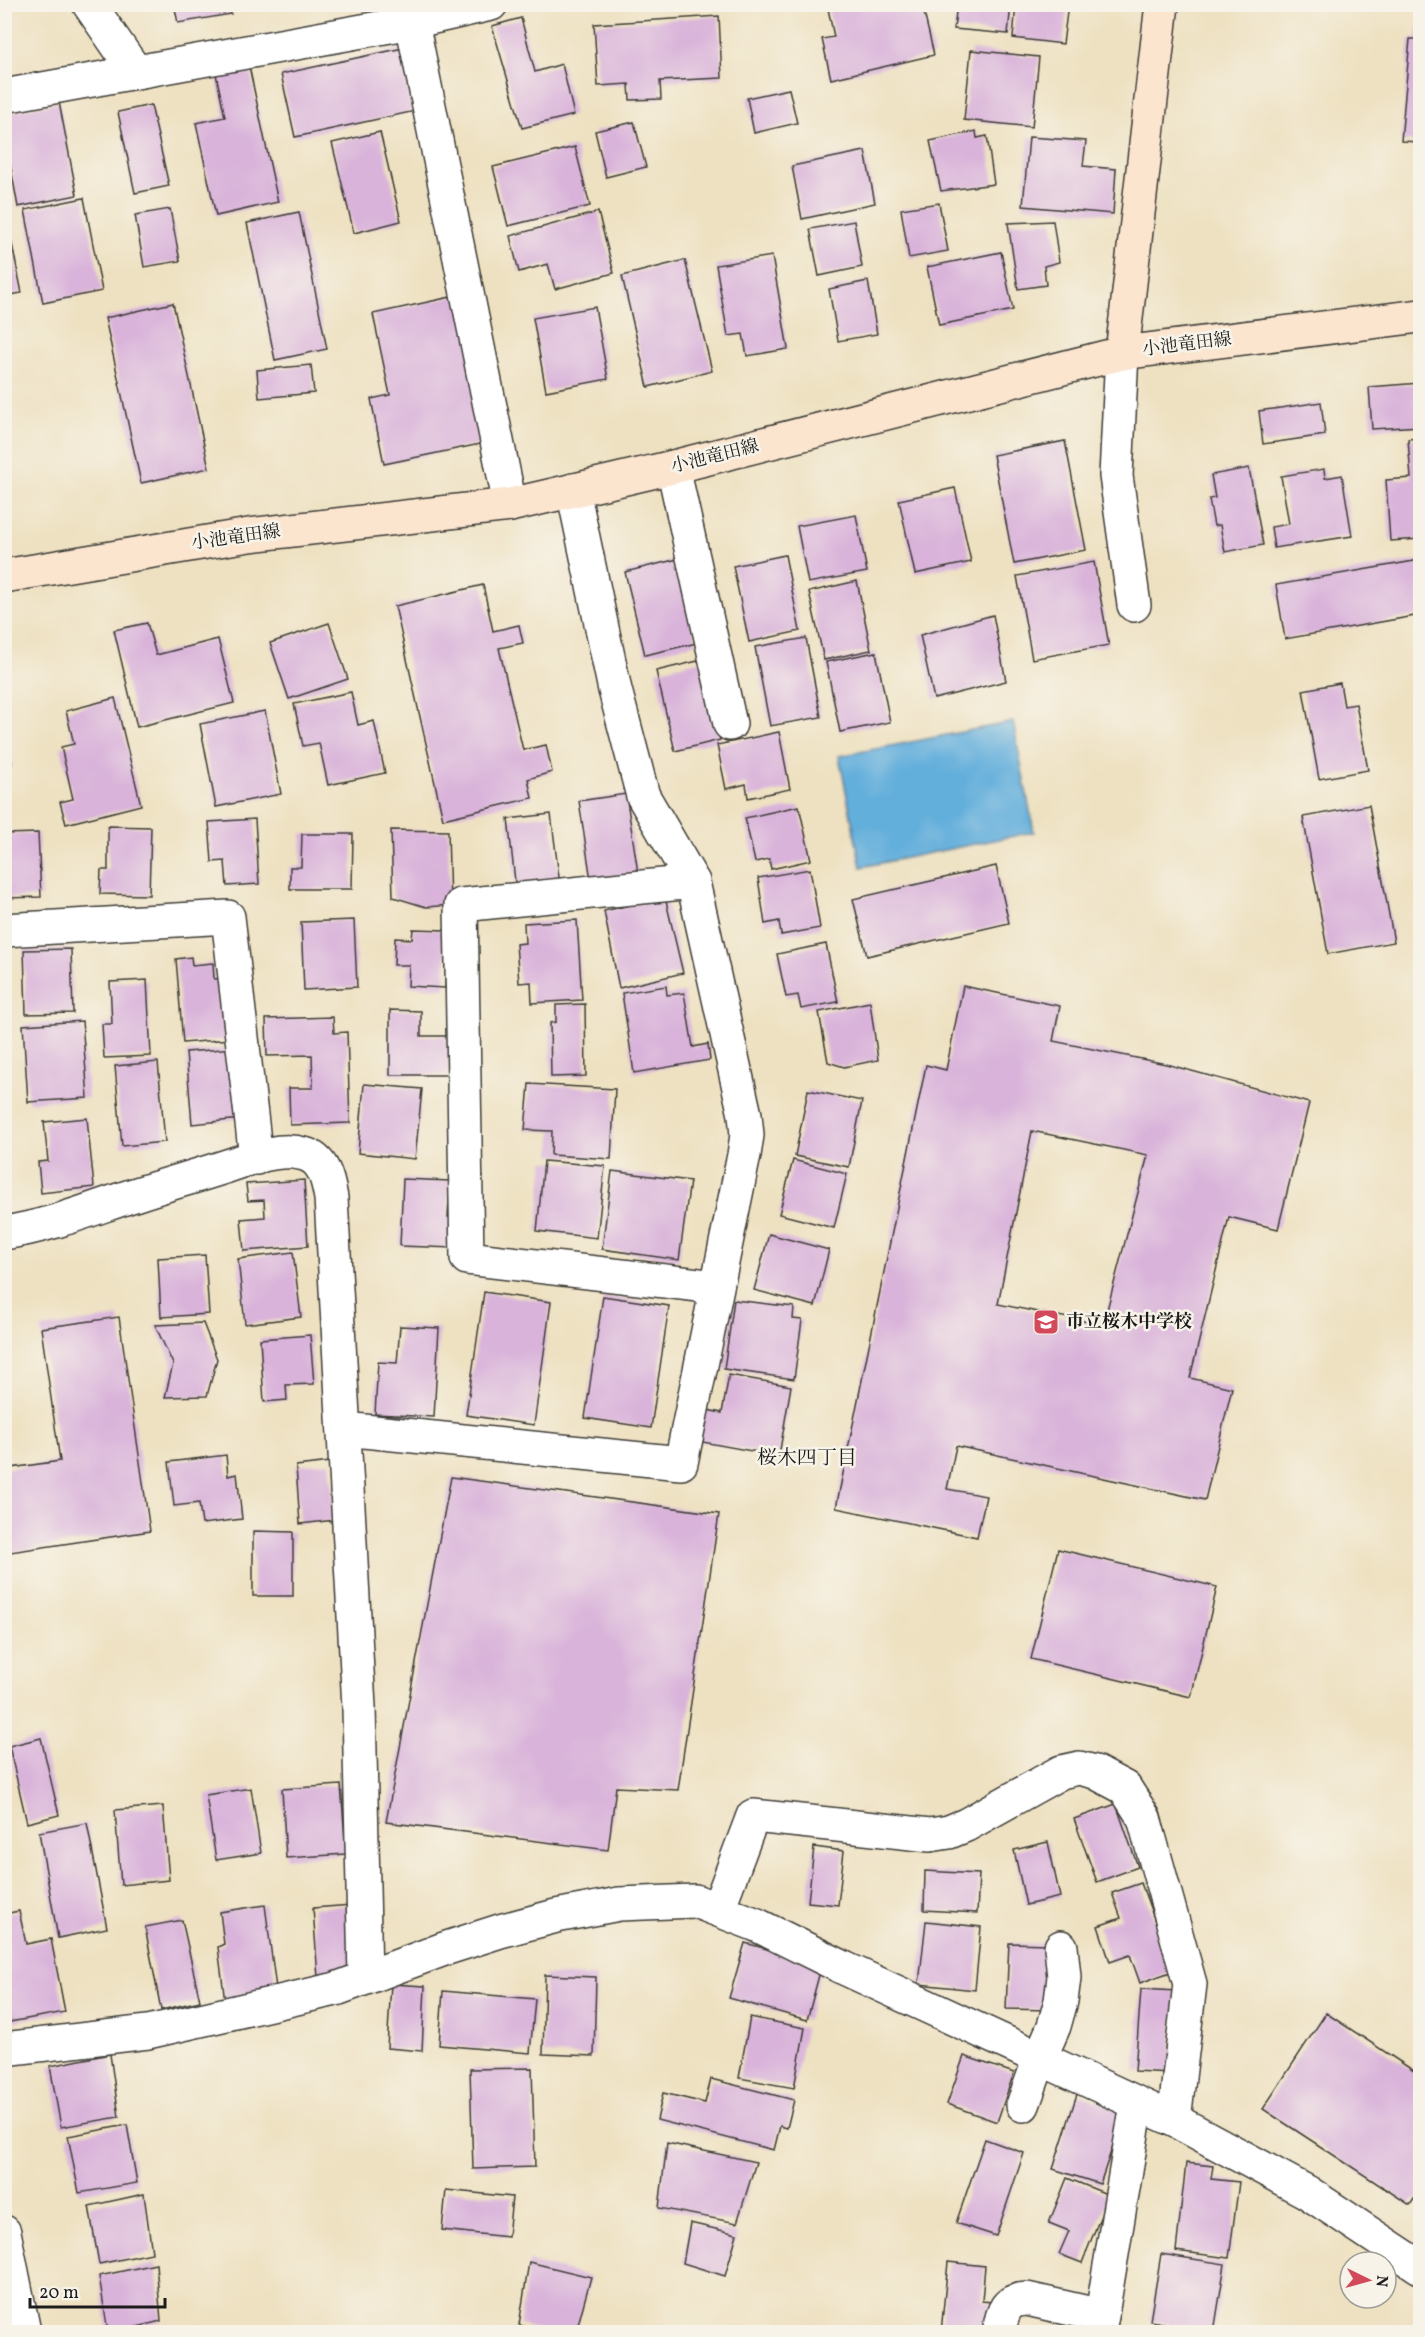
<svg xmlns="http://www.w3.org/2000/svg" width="1425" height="2337" viewBox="0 0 1425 2337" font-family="Vollkorn,'Noto Serif JP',serif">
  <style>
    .water { fill: #63afdc; stroke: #40667c; stroke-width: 1.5 }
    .building { fill: #d9b3da; fill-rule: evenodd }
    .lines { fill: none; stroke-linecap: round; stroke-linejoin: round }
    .street-casing { stroke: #3c3a35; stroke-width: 36 }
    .secondary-casing { stroke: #3c3a35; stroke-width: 36 }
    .street { stroke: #fff; stroke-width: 33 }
    .secondary { stroke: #fbe5cf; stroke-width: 33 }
    .labels { text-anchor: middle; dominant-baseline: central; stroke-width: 5; stroke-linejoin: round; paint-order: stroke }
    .street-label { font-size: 18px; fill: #1c1c1c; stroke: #f7f3e8 }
    .poi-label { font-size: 18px; font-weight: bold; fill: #1c1c1c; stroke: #f7f3e8; text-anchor: start }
    .neighbourhood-label { font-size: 20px; fill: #1c1c1c; stroke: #f7f3e8 }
  </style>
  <rect width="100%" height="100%" fill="#f7f3e8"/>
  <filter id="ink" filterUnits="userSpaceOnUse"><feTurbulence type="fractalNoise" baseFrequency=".0167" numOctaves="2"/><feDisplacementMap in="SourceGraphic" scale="12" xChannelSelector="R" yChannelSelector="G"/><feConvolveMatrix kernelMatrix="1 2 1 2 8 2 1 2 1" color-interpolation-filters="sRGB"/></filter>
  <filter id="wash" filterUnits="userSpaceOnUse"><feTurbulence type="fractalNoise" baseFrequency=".008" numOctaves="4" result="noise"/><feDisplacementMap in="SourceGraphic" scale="24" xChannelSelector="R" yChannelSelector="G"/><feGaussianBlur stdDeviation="1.35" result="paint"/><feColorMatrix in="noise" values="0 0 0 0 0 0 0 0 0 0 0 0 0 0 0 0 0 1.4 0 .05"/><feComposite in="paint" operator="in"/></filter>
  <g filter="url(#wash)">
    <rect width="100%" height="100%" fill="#eee1c1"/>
    <path class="water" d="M1013,722l21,110 -173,35 -22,-111z"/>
    <g id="blocks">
      <g class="building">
        <path d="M174,4h56l1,10 -53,9z"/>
        <path d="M827,4h95l12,51 -103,24 -9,-40 12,-2z"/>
        <path d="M957,4h54l-3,30 -54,-5z"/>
        <path d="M1016,4h52l-5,40 -50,-6z"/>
        <path d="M719,16l3,62 -62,3 1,18 -31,1 -1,-16 -31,2 -4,-62z"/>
        <path d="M521,18l14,54 27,-8 12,51 -52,13 -30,-102z"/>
        <path d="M1419,18h1v124l-19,-1 9,-102h7z"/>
        <path d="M408,47l12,63 -125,27 -14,-63z"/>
        <path d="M971,50l68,7 -7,70 -68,-7z"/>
        <path d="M249,66l29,136 -62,14 -20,-93 29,-6 -9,-43z"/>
        <path d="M789,89l8,34 -43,10 -7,-35z"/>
        <path d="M59,102l18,93 -59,12 -13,-72v-22z"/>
        <path d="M151,105l18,81 -34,7 -17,-81z"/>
        <path d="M634,122l12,45 -40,10 -11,-46z"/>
        <path d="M976,131l1,7 10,-2 7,48 -53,7 -11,-50z"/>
        <path d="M380,132l21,89 -47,12 -22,-90z"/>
        <path d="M1029,137l57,4 -3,25 33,3 -3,45 -90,-8z"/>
        <path d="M575,147l15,59 -82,20 -15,-59z"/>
        <path d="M865,151l10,52 -73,16 -10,-53z"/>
        <path d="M84,198l18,93 -59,12 -18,-93z"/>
        <path d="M939,203l9,48 -39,7 -8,-49z"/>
        <path d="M4,205l18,88 -18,3z"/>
        <path d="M170,209l10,52 -36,6 -9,-52z"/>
        <path d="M299,212l28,137 -52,11 -28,-137z"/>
        <path d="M598,212l16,61 -59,16 -7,-25 -29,8 -9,-36z"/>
        <path d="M854,221l8,46 -43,9 -9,-47z"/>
        <path d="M1053,221l6,41 -15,4 2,19 -28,4 -10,-66z"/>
        <path d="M1001,252l12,58 -74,15 -12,-58z"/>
        <path d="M772,256l16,93 -41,7 -4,-22 -15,2 -12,-71z"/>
        <path d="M685,260l27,111 -64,16 -26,-111z"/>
        <path d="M868,281l9,53 -39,7 -9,-52z"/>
        <path d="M460,295l30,147 -106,22 -13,-65 19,-4 -17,-81z"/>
        <path d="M173,303l36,165 -68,15 -36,-165z"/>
        <path d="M595,307l13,72 -62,12 -13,-73z"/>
        <path d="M311,365l3,28 -55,5 -2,-28z"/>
        <path d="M1420,383v43l-48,3 -3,-42z"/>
        <path d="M1321,402l4,33 -62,9 -4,-33z"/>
        <path d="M1420,438v101l-30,2 -4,-61 25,-2 -3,-39z"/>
        <path d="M1065,441l21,109 -72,14 -21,-109z"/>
        <path d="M1249,468l14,77 -38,7 -5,-27 -6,1 -5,-27 6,-1 -4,-23z"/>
        <path d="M1324,469l1,9 17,-3 10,61 -78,12 -3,-21 18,-3 -8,-48z"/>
        <path d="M955,488l16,74 -56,12 -16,-74z"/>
        <path d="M856,515l11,57 -59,11 -11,-57z"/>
        <path d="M785,555l15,76 -51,11 -16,-76z"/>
        <path d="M678,559l19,84 -52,12 -20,-83z"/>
        <path d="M1420,560v55l-135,24 -9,-54z"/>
        <path d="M1094,562l15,83 -77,14 -15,-83z"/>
        <path d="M857,581l14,69 -47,10 -15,-68z"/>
        <path d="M483,585l10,46 26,-6 4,18 -24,5 24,102 23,-5 6,27 -24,7 4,19 -89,21 -48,-213z"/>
        <path d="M993,615l13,66 -72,18 -14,-64z"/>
        <path d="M147,623l9,32 62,-16 16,64 -97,24 -23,-97z"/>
        <path d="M329,623l19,56 -59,20 -19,-56z"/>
        <path d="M806,638l15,79 -51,9 -15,-79z"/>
        <path d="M876,652l14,70 -50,10 -14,-70z"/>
        <path d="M702,660l18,80 -45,11 -19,-80z"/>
        <path d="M1340,683l4,23 12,-2 12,66 -49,9 -16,-89z"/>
        <path d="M351,692l7,33 16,-4 11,52 -57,12 -9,-42 -16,3 -9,-42z"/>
        <path d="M115,698l26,107 -75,19 -6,-22 13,-3 -12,-52 13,-3 -8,-33z"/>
        <path d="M265,711l16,83 -65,13 -16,-83z"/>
        <path d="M5,719l7,45 -7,1z"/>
        <path d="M779,732l11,57 -42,9 -2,-14 -20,5 -9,-44z"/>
        <path d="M626,794l12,79 -47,7 -12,-79z"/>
        <path d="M1369,805l25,137 -66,12 -25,-137z"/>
        <path d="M799,806l12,54 -40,9 -2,-10 -14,3 -10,-44z"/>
        <path d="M551,814l9,71 -44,5 -8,-71z"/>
        <path d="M255,819l4,65 -32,2 -2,-25 -13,1 -3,-40z"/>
        <path d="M108,826l43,1 -2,68 -49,-1 1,-24h7z"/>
        <path d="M391,830l57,1 2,74 -24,2 -33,-10z"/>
        <path d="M38,833l3,64 -37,1v-64z"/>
        <path d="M302,834h51l-1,55h-62v-22h11z"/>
        <path d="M996,866l13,57 -142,33 -14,-57z"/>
        <path d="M810,869l10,59 -39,7 -2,-14 -14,3 -7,-46z"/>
        <path d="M665,897l18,76 -64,15 -15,-77z"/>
        <path d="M354,920l3,67 -53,3 -3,-68z"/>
        <path d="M577,920l5,80 -50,3 -1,-21 -12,1 -3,-39 9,-1 -1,-20z"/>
        <path d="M413,929l34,1 -2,58 -37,-2 1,-21h-15l1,-27 17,1z"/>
        <path d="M826,944l12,58 -37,7 -3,-14 -12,2 -9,-43z"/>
        <path d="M71,949l2,64 -47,1 -2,-64z"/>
        <path d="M191,957l1,8 21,-2 1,16 11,-1 5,61 -47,4 -7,-84z"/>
        <path d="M147,980l4,76 -47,2 -2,-34h10l-2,-42z"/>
        <path d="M666,986l1,9 17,-2 9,54 15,-3 2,16 -76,13 -12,-80z"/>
        <path d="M963,986l97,20 -7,35 113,23 143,39 -31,126 -49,-12 -39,161 42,10 -27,112 -249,-54 -9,43 39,7 -9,41 -141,-29 90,-443 20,5zM1032,1131l116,24 -45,170 -105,-21z"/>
        <path d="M870,1002l8,58 -34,7 -16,-5 -9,-50z"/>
        <path d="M585,1004l1,72 -35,1 -1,-54 6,-1v-17z"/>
        <path d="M390,1010l31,1v25h29l-1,39h-59z"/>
        <path d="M333,1017l1,16 13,-1 3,91 -60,2 -1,-37h24l-1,-33 -45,1 -1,-37z"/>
        <path d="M82,1021l6,77 -60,4 -5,-77z"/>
        <path d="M234,1048l7,71 -49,5 -6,-72z"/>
        <path d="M158,1062l7,80 -43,4 -7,-80z"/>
        <path d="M364,1084l58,5 -7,70 -57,-6z"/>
        <path d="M529,1084l86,5 -4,70 -60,-4 1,-24 -27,-1z"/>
        <path d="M808,1090l54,11 -13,66 -54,-11z"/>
        <path d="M87,1118l7,69 -53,6 -3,-31 10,-1 -4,-39z"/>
        <path d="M793,1160l54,14 -13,54 -55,-14z"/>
        <path d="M544,1161l61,5 -8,72 -60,-7z"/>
        <path d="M612,1171l78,10 -11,79 -77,-11z"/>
        <path d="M403,1179l47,2 -2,36h8l-1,31 -55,-2z"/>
        <path d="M304,1180l4,66 -64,5 -3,-32 24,-2 -1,-17 -16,1 -2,-17z"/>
        <path d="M769,1234l60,16 -14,56 -61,-16z"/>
        <path d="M293,1252l8,65 -56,7 -7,-65z"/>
        <path d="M205,1255l4,59 -48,3 -3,-59z"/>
        <path d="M484,1292l67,10 -17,123 -68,-10z"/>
        <path d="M603,1296l66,10 -18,122 -66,-10z"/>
        <path d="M734,1300l60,7 -1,12 9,1 -8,59 -70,-10z"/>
        <path d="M119,1317l31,214 -146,22v-84l56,-8 -19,-133z"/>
        <path d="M203,1323l14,36 -10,37 -42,1 8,-33 -18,-39z"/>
        <path d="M400,1326l39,2 -5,89 -59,-3 3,-52 19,1z"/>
        <path d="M310,1335l4,49 -28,1 1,15 -23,2 -4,-63z"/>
        <path d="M729,1375l62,11 -12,70 -82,-15 5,-32 20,4z"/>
        <path d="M226,1455l2,21 9,-2 5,45 -40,5 -3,-21 -25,3 -5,-44z"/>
        <path d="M330,1462l5,58 -35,4 -4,-58z"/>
        <path d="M451,1477l268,37 -41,276 -62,-3 -8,63 -222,-28z"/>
        <path d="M253,1531l40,1v64h-40z"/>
        <path d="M1058,1549l159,38 -26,110 -160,-38z"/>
        <path d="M41,1738l18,77 -32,8 -18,-77z"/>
        <path d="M341,1785l5,69 -60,4 -4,-69z"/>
        <path d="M251,1788l10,65 -45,7 -10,-65z"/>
        <path d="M1116,1804l22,63 -41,15 -23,-63z"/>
        <path d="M163,1806l6,74 -48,5 -6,-75z"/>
        <path d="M87,1823l20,105 -49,10 -19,-106z"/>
        <path d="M1048,1842l12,55 -34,8 -12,-55z"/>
        <path d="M814,1847l30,4 -6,54 -30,-3z"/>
        <path d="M925,1871l54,3 -2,39 -53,-3z"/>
        <path d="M1141,1883l32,88 -33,12 -10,-28 -20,7 -12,-36 23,-8 -9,-25z"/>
        <path d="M265,1905l12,91 -52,6 -7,-55 6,-3 -4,-32z"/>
        <path d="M352,1905l5,70 -39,3 -5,-70z"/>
        <path d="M19,1911l7,33 25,-5 14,73 -61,11v-109z"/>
        <path d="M182,1920l18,81 -39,9 -16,-83z"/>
        <path d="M926,1921l55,6 -6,63 -56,-6z"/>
        <path d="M745,1943l77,21 -15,56 -78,-22z"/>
        <path d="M1009,1943l40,1 -2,66 -41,-1z"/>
        <path d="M545,1975l51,2 -2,79 -51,-2z"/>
        <path d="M391,1984l34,2 -3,65 -35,-3z"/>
        <path d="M1141,1989l35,2 -6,82 -35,-2z"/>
        <path d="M443,1991l92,8 -5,54 -91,-8z"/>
        <path d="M1326,2013l94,62v129l-6,-5 -4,6 -147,-96z"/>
        <path d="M750,2017l55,11 -11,60 -55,-10z"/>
        <path d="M110,2054l9,63 -58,10 -11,-61z"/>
        <path d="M964,2056l50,17 -17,49 -50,-18z"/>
        <path d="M532,2068l3,99 -62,2 -3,-100z"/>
        <path d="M711,2079l83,21 -7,28 -7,-2 -6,24 -117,-30 6,-27 42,10z"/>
        <path d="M1077,2094l48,16 -25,74 -47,-15z"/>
        <path d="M127,2125l10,58 -58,10 -11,-57z"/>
        <path d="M985,2139l39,14 -28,83 -40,-13z"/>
        <path d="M667,2143l89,19 -19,61 -78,-15z"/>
        <path d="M1186,2163l27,3 -2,13 28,3 -10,76 -53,-7z"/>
        <path d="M1067,2178l42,17 -27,68 -23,-9 10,-23 -20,-8z"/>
        <path d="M446,2190l66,7 -4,40 -66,-7z"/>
        <path d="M144,2194l8,59 -53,11 -10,-58z"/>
        <path d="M690,2223l47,11 -12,42 -42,-13z"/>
        <path d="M1161,2254l64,10 -11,68 -64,-11z"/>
        <path d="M529,2262l62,15 -15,55h-29l-28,-7z"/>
        <path d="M948,2262l37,4 -3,35 10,1 -2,30h-49z"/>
        <path d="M156,2264l5,57 -44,11h-9l-9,-56z"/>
      </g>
    </g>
  </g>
  <g filter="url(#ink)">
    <use href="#blocks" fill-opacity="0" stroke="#3c3a35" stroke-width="1.5"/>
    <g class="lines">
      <g class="street-casing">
        <g id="street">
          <path d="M89,4l47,68"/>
          <path d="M406,4l6,18 98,483"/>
          <path d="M4,96l408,-74 79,-18"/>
          <path d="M1122,353l-6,123 18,129"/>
          <path d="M673,467l57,257"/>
          <path d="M693,882l-232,23 6,353 249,29"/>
          <path d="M4,930l224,-13 28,241"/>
          <path d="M4,1233c51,-8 89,-25 136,-40 25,-8 50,-15 75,-23 27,-8 61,-24 89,-16 20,5 24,27 27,44l28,509 6,270"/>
          <path d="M344,1429l337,34 63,-308 3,-20 -2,-20 -52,-233 -50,-86 -28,-106 -42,-200"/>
          <path d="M718,1909l35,-93 177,19 19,-3 17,-7 95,-53 18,-4 16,4 30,16 19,30 46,166 -16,136"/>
          <path d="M4,2049l144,-17 188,-43 108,-40 56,-18 56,-15 63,-12 76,-3 62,24 87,43 330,152 133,72 113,75"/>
          <path d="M1023,2105l17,-47 14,-32 7,-25 3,-24 -3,-30"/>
          <path d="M4,2232l20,100"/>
          <path d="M999,2332c4,-20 5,-32 28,-33l75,17"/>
          <path d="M1099,2332l38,-228"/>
        </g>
      </g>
      <g class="secondary-casing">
        <g id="secondary">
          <path d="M1122,353l40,-349"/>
          <path d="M4,576l245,-41 261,-30 163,-38 449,-114 298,-37"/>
        </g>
      </g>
      <use href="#street" class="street"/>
      <use href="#secondary" class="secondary"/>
    </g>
  </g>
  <defs>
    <g id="school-square" transform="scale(1.35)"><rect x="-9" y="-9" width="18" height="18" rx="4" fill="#d1495b" stroke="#f7f3e8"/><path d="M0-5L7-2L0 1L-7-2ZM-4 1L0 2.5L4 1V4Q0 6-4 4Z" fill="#fff"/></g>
  </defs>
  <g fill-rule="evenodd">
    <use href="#school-square" x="1046" y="1322"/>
  </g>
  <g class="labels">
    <g class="street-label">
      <text transform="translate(1187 345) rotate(-7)">小池竜田線</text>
      <text transform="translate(715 457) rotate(-14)">小池竜田線</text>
      <text transform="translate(236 538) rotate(-8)">小池竜田線</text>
    </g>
    <g class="poi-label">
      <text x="1066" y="1322">市立桜木中学校</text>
    </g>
    <g class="neighbourhood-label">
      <text x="807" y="1459">桜木四丁目</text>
    </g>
  </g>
  <rect width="1425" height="2337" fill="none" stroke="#f7f3e8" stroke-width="24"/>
  <g transform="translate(1368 2280) rotate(95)"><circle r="28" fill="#f7f3e8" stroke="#9f9d96" stroke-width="1.5"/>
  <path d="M0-4.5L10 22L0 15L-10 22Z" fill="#d1495b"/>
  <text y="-9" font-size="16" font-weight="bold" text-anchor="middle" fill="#1c1c1c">N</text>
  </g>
  <path d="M30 2298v9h135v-9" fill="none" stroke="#1c1c1c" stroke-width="3"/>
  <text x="39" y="2298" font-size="18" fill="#1c1c1c" stroke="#f7f3e8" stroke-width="4.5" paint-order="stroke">20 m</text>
</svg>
